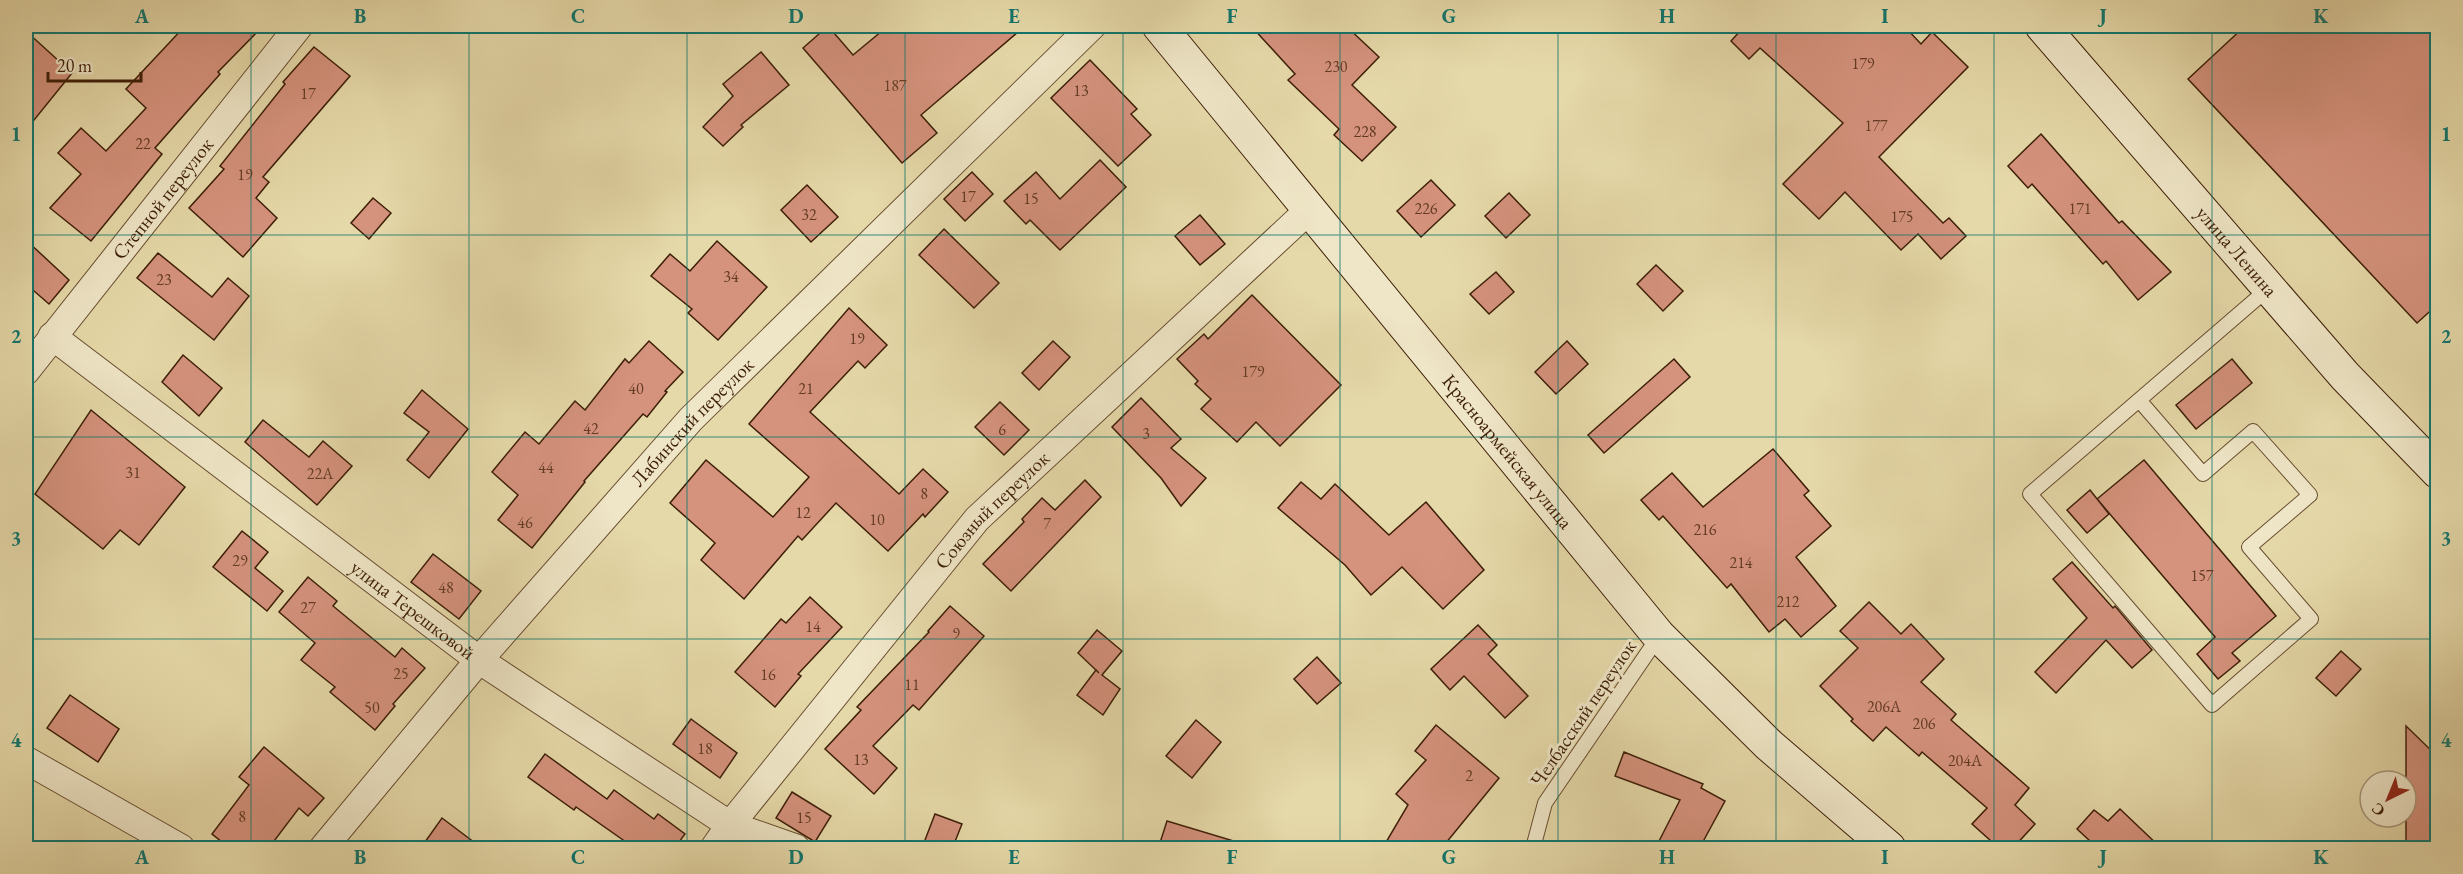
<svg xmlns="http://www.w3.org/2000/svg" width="2463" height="874" viewBox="0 0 2463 874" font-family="'EB Garamond',serif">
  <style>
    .building { fill: #d5927d; stroke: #3d1e07; stroke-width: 1.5 }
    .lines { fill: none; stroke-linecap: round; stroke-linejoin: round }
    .lane-casing { stroke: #674d30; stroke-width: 16 }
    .street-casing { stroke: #674d30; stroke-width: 29 }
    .secondary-casing { stroke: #3d1e07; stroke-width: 35 }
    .lane { stroke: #efe6c7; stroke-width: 14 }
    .street { stroke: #efe6c7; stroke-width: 27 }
    .secondary { stroke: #efe6c7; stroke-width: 33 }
    .grid { fill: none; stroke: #0f766e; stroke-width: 1.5; stroke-opacity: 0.55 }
    .labels { text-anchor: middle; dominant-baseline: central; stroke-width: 6; stroke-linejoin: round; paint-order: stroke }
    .number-label { font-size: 16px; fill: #633b24 }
    .street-label { font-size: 20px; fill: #3d1e07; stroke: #efe6c7 }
    .neatline { fill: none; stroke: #0f766e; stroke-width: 2 }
    .grid-label { font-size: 20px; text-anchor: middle; font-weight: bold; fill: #0f766e }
  </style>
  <rect width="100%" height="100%" fill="#e6d9a9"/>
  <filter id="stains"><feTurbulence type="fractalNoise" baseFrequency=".00333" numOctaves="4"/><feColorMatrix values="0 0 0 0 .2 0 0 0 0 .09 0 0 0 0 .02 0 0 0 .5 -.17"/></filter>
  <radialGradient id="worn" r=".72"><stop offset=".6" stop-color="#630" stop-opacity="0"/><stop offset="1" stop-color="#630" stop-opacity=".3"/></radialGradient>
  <g class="building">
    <path d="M185,26h78l-45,46 2,2 -65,74 7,6 -71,87 -41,-33 31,-34 -23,-21 23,-25 25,23 40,-43 -20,-19z"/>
    <path d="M828,26l25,29 35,-29h137l-104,89 16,18 -35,30 -99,-115z"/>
    <path d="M1251,26h95l33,31 -27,28 44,42 -34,34 -28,-26 5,-6 -51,-49 7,-6z"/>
    <path d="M1736,26h168l17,18 11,-12 36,35 -89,90 64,66 6,-5 17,18 -25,23 -23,-25 -17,16 -56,-58 -26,27 -36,-35 60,-61 -83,-75 -11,11 -18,-18 10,-11z"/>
    <path d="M2245,26h193v278l-21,19 -229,-244z"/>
    <path d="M26,31l46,42 -46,57z"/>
    <path d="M314,47l36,29 -87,101 6,5 -13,16 21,20 -34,39 -54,-49 35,-39 -4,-3 65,-82 -2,-2z"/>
    <path d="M761,52l28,33 -48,40 2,2 -20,19 -20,-19 30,-31 -10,-12z"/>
    <path d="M1090,60l47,49 -6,5 20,21 -33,31 -67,-68z"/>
    <path d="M2041,134l78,89 3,-2 49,51 -33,28 -32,-39 -3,3 -71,-80 -4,4 -20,-22z"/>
    <path d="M1100,160l26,27 -66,63 -30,-30 -4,4 -22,-23 32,-29 24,27z"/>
    <path d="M972,172l21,22 -28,27 -21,-22z"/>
    <path d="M1431,180l24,25 -34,32 -24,-26z"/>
    <path d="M807,185l31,32 -27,25 -30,-32z"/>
    <path d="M1509,193l21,22 -24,23 -21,-22z"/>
    <path d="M373,198l18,15 -22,26 -18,-16z"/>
    <path d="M1200,215l25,29 -25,21 -25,-29z"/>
    <path d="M944,229l55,54 -25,25 -55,-53z"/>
    <path d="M26,240l43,40 -20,24 -23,-20z"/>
    <path d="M717,241l50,46 -49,53 -30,-27 4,-4 -41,-33 19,-22 20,17z"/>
    <path d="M158,253l54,44 16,-19 21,18 -35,44 -77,-62z"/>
    <path d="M1656,265l27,26 -20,20 -26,-27z"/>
    <path d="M1496,272l18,20 -25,22 -19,-20z"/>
    <path d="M1252,295l89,90 -61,61 -24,-24 -19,20 -36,-33 10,-10 -16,-15 3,-3 -21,-22 27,-25 4,5z"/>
    <path d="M849,308l38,37 -22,23 -7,-7 -48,51 89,82 24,-25 25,23 -23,25 -2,-3 -35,37 -52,-48 -34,37 -4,-4 -54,63 -43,-39 14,-17 -45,-40 36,-43 67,57 36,-40 -60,-53z"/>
    <path d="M649,341l34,31 -18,19 2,1 -20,25 -4,-3 -59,67 1,1 -53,66 -34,-28 20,-25 -26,-23 33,-40 14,12 36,-43 10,9 40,-51 4,4z"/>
    <path d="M1053,341l17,16 -31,33 -17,-17z"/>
    <path d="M1567,341l21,23 -32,30 -21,-22z"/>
    <path d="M183,355l39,33 -23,28 -37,-34z"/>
    <path d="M1674,359l16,18 -86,76 -16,-18z"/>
    <path d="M2232,359l20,24 -56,46 -20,-24z"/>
    <path d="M422,390l46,39 -39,49 -22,-18 22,-28 -25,-19z"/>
    <path d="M1141,398l40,41 -10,9 35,30 -25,28 -20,-28 -49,-51z"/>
    <path d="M1000,402l29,28 -25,25 -29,-28z"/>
    <path d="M91,410l94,77 -46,58 -19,-15 -17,19 -68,-55z"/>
    <path d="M263,420l46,37 14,-16 29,25 -35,39 -72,-63z"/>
    <path d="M1773,449l36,42 -5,4 27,31 -35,31 40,49 -35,31 -16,-18 -16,13 -38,-48 -4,4 -64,-72 -4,4 -18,-20 31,-27 31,34z"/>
    <path d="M2144,460l132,156 -44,37 8,8 -22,18 -21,-25 18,-17 -118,-138z"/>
    <path d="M1085,480l16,17 -90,94 -28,-27 41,-42 -2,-3 20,-21 13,12z"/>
    <path d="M1301,482l20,17 14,-15 54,51 37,-33 58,68 -41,39 -41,-42 -31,28 -26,-30 -67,-57z"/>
    <path d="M2090,490l19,24 -22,19 -20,-23z"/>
    <path d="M242,531l26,21 -13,16 28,23 -16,20 -54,-44z"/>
    <path d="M433,554l48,37 -22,28 -48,-37z"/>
    <path d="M2072,562l41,46 2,-2 37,44 -20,18 -26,-28 -50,53 -21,-21 52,-54 -34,-39z"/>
    <path d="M308,577l29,24 -4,5 62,51 7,-9 23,20 -32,36 2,2 -20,24 -45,-38 5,-5 -34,-27 14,-17 -36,-31z"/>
    <path d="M810,597l32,30 -44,47 3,2 -26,31 -40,-35 46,-53 5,4z"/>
    <path d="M1869,602l32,32 10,-10 33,35 -23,23 35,32 -5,6 78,68 -14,17 20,19 -23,25h-12l-28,-25 15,-16 -65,-56 -3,4 -33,-29 -13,14 -22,-20 2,-2 -33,-33 38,-38 -18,-17z"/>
    <path d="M950,606l34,30 -65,74 -6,-5 -40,41 24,22 -23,26 -49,-45 36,-39 -4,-3 72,-75 -1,-1z"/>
    <path d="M1478,625l19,20 -9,9 40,42 -23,22 -41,-42 -14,14 -19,-21z"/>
    <path d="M1097,630l25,21 -20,24 18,14 -17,26 -26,-20 19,-25 3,3 -21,-20z"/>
    <path d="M2341,651l20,18 -25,27 -20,-18z"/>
    <path d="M1317,657l24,26 -24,21 -23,-25z"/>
    <path d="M70,695l49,34 -21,33 -51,-34z"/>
    <path d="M691,719l46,34 -17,25 -47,-34z"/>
    <path d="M1196,720l25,22 -29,36 -26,-22z"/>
    <path d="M1436,725l63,53 -58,71h-59l26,-44 -12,-11 30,-34 -11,-9z"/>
    <path d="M2406,726l32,31v92h-32z"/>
    <path d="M264,747l60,51 -16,18 -9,-8 -31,41h-37l-19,-15 37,-49 -10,-8z"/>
    <path d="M1624,752l79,32 -2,4 24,13 -26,48h-44l25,-49 -65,-24z"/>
    <path d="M545,754l62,45 7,-9 40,29 4,-5 27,20 -11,15h-38l-60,-42 -2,3 -46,-33z"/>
    <path d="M792,792l39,24 -16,26 -39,-24z"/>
    <path d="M2120,809l42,40h-80l8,-8 -13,-12 17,-19 14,11z"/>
    <path d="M935,814l27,10 -10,25h-17l-10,-9z"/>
    <path d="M442,818l41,31h-63z"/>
    <path d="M1167,821l70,21 -1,7h-78z"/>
  </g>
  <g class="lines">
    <g class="lane-casing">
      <g id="lane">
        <path d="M2139,400l64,74 50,-43 57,64 -61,52 62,72 -99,86 -182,-211 239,-206"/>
        <path d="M1533,848l12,-45 114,-167"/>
      </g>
    </g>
    <g class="street-casing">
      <g id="street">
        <path id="s1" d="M52,336l427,324 251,165 66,23"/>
        <path id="s2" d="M26,371l273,-345"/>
        <path d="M26,760l155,88"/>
        <path id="s3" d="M323,848l156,-188 212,-241 401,-393"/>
        <path id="s4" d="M714,848l16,-23 247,-306 333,-310"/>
      </g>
    </g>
    <g class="secondary-casing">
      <g id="secondary">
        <path id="s5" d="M1159,26l500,610 110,109 120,103"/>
        <path id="s6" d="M2042,26l303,350 93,96"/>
      </g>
    </g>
    <use href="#lane" class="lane"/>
    <use href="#street" class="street"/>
    <use href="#secondary" class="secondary"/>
  </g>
  <path class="grid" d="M251,26v822M469,26v822M687,26v822M905,26v822M1123,26v822M1340,26v822M1558,26v822M1776,26v822M1994,26v822M2212,26v822M26,235h2412M26,437h2412M26,639h2412"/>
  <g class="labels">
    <g class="number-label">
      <text x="1863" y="63">179</text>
      <text x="1336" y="66">230</text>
      <text x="895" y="85">187</text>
      <text x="1081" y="90">13</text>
      <text x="308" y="93">17</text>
      <text x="1876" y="125">177</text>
      <text x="1365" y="131">228</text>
      <text x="143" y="143">22</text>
      <text x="245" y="174">19</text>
      <text x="968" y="196">17</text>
      <text x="1031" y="198">15</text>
      <text x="1426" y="208">226</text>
      <text x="2080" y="208">171</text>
      <text x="809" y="214">32</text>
      <text x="1902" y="216">175</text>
      <text x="731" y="276">34</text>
      <text x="164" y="279">23</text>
      <text x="857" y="338">19</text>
      <text x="1253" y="371">179</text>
      <text x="636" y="388">40</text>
      <text x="806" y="388">21</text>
      <text x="591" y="428">42</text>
      <text x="1002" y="429">6</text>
      <text x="1146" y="433">3</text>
      <text x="546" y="467">44</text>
      <text x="133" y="472">31</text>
      <text x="320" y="473">22А</text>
      <text x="924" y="493">8</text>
      <text x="803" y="512">12</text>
      <text x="877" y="519">10</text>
      <text x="525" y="522">46</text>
      <text x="1047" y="523">7</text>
      <text x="1705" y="529">216</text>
      <text x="240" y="560">29</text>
      <text x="1741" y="562">214</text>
      <text x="2202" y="575">157</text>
      <text x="446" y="587">48</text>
      <text x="1788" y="601">212</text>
      <text x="308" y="607">27</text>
      <text x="813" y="626">14</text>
      <text x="956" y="633">9</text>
      <text x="401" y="673">25</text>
      <text x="768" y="674">16</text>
      <text x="912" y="684">11</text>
      <text x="1884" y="706">206А</text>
      <text x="372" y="707">50</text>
      <text x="1924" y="723">206</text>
      <text x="705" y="748">18</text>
      <text x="861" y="759">13</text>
      <text x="1965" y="760">204А</text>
      <text x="1469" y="775">2</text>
      <text x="242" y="816">8</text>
      <text x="804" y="817">15</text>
    </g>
    <g class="street-label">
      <text stroke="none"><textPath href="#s2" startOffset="220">Степной переулок</textPath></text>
      <text stroke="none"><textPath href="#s6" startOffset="298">улица Ленина</textPath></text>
      <text stroke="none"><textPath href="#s3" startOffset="564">Лабинский переулок</textPath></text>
      <text stroke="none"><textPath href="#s5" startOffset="550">Красноармейская улица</textPath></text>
      <text stroke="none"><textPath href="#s4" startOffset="438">Союзный переулок</textPath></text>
      <text stroke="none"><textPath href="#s1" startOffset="453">улица Терешковой</textPath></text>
      <text transform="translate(1583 713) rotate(-56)">Челбасский переулок</text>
    </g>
  </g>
  <rect width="2463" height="874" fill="none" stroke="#e6d9a9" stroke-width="66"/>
  <g transform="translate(2388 799) rotate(223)"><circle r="28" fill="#efe6c7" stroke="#a8967a" stroke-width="1.5"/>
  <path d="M0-4.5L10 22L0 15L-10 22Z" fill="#8f2418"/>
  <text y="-9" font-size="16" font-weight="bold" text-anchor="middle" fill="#3d1e07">С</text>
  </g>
  <path d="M48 72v9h93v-9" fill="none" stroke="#3d1e07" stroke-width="3"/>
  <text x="57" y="72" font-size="18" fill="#3d1e07" stroke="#efe6c7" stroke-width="4.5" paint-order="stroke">20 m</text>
  <rect x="33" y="33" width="2397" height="808" class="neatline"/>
  <g class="grid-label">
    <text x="142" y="23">A</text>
    <text x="360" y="23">B</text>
    <text x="578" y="23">C</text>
    <text x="796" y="23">D</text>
    <text x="1014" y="23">E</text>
    <text x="1232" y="23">F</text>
    <text x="1449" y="23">G</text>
    <text x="1667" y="23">H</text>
    <text x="1885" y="23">I</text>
    <text x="2103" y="23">J</text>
    <text x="2321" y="23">K</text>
    <text x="16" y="141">1</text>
    <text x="2446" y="141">1</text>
    <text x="16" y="343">2</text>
    <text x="2446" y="343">2</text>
    <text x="16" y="545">3</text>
    <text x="2446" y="545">3</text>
    <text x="16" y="747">4</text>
    <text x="2446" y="747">4</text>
    <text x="142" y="864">A</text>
    <text x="360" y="864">B</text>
    <text x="578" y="864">C</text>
    <text x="796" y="864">D</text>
    <text x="1014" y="864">E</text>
    <text x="1232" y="864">F</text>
    <text x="1449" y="864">G</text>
    <text x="1667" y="864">H</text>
    <text x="1885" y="864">I</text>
    <text x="2103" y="864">J</text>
    <text x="2321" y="864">K</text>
  </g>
  <rect width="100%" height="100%" filter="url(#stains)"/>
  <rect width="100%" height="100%" fill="url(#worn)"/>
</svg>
